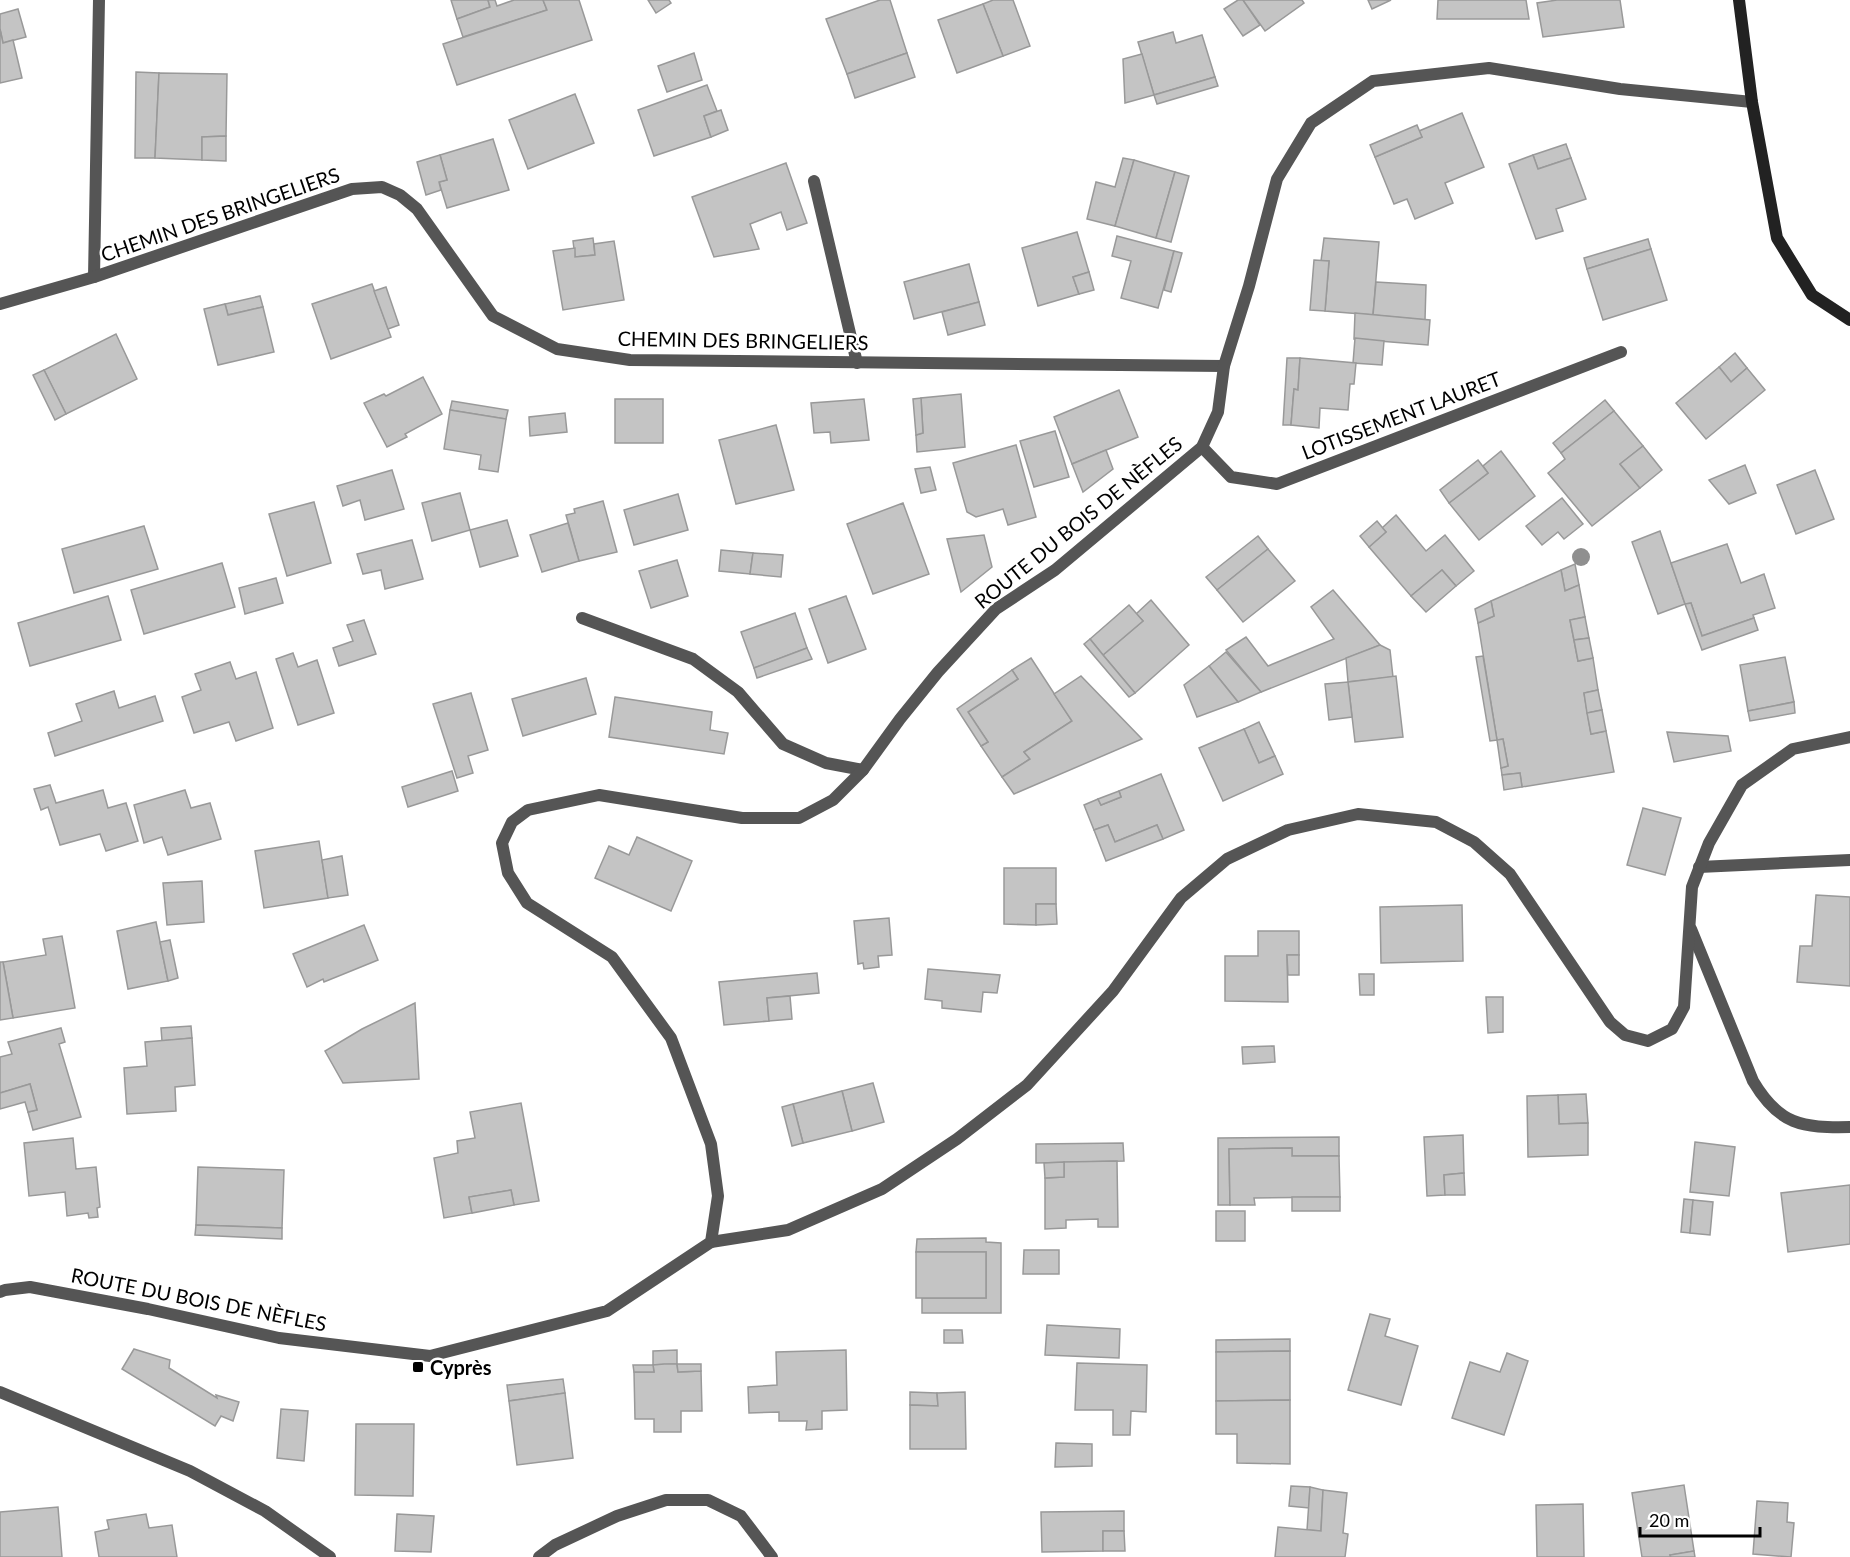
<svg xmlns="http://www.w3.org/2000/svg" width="1850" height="1557" viewBox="0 0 1850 1557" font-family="Lato,sans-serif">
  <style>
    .building { fill: #c4c4c4; stroke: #999; stroke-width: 1.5 }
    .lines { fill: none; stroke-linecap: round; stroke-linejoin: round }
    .lane { stroke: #555; stroke-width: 12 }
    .street { stroke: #555; stroke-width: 12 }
    .secondary { stroke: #222; stroke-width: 12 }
    .tree { fill: #8f8f8f }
    .poi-dot { fill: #000; stroke: #fff; stroke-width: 2 }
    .labels { text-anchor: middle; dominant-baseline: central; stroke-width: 5; stroke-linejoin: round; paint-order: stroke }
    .street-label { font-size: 20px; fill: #000; stroke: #fff }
    .poi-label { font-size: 20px; font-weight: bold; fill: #000; stroke: #fff; text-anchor: start }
  </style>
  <rect width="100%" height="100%" fill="#fff"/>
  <g class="building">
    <path d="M451,0h37l2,7 -33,12z"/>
    <path d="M488,0h7l2,6 17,-6h29l4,10 -84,27 -6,-18 33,-12z"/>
    <path d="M543,0h36l13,40 -135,45 -14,-41 104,-34z"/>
    <path d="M648,0h21l2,3 -15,10z"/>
    <path d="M880,0h10l17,53 -60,21 -21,-55z"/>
    <path d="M993,0h20l17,46 -27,10 -20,-52z"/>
    <path d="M1238,0h5l17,25 -17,11 -19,-27z"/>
    <path d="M1243,0h59l2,3 -39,28z"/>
    <path d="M1368,0h23l-19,9z"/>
    <path d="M1438,0h88l3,19h-92z"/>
    <path d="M1557,0h63l4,27 -81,10 -6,-34z"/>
    <path d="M983,4l20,52 -46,17 -19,-53z"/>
    <path d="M18,9l8,28 -23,6 -3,-14v-15z"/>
    <path d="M0,29l3,14 10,-3 9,38 -22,5z"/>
    <path d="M1173,32l3,11 26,-8 13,42 -61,18 -16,-53z"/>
    <path d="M694,53l8,27 -35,12 -9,-26z"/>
    <path d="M907,53l8,24 -60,21 -8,-24z"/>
    <path d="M1142,54l12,41 -29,8 -2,-44z"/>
    <path d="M136,72l23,1 -4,85h-20z"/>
    <path d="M159,73l68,1 -1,62 -24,1v23l-47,-2z"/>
    <path d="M1215,77l3,9 -61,18 -3,-9z"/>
    <path d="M707,85l10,26 -13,5 7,21 -57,19 -16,-46z"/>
    <path d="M575,94l19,49 -66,26 -19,-49z"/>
    <path d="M721,110l7,20 -17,7 -7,-21z"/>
    <path d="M1462,113l22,54 -39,16 8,20 -38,16 -8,-20 -13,5 -19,-47 47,-20 -3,-6z"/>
    <path d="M1417,125l5,12 -47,20 -5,-12z"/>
    <path d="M226,136v25l-24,-1v-23z"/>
    <path d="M493,139l16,51 -62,18 -8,-26 8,-2 -7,-25z"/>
    <path d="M1566,144l5,14 -33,11 -5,-14z"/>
    <path d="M440,155l7,25 -8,2 2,8 -15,5 -9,-33z"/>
    <path d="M1533,155l5,14 33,-11 15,41 -30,10 7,22 -27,8 -27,-75z"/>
    <path d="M1123,158l11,2 -19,66 -28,-7 9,-37 19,5z"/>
    <path d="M1134,160l41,12 -19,66 -41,-12z"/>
    <path d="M786,163l21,60 -20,7 -6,-18 -31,12 9,25 -45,8 -22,-60z"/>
    <path d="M1175,172l14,4 -18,66 -15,-4z"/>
    <path d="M1077,232l12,40 -16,5 6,17 -41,12 -16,-58z"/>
    <path d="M1117,236l57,15 -16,57 -37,-10 10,-37 -19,-5z"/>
    <path d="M593,238l2,17 -20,2 -2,-16z"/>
    <path d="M1324,238l55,4 -6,73 -48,-4 4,-50h-8z"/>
    <path d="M1648,239l3,10 -64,20 -3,-11z"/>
    <path d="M614,241l10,59 -61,10 -10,-59 22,-3v9l20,-2 -1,-11z"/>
    <path d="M1651,249l16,51 -64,20 -16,-51z"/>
    <path d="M1174,251l8,2 -11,39 -7,-2z"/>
    <path d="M1314,260l15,1 -4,50 -15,-1z"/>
    <path d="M969,264l10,38 -65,17 -10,-37z"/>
    <path d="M1089,272l5,18 -15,4 -6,-17z"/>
    <path d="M1376,282l50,3 -1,35 -52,-5z"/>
    <path d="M372,284l19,53 -60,22 -19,-55z"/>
    <path d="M386,287l13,38 -11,4 -14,-38z"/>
    <path d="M260,296l3,11 -35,8 -3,-11z"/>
    <path d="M979,302l6,23 -37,10 -6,-23z"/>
    <path d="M225,304l3,11 35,-8 11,45 -56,13 -14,-56z"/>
    <path d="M1355,313l75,7 -2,25 -74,-6z"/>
    <path d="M116,334l21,45 -71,35 -22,-44z"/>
    <path d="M1355,338l29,3 -2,24 -29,-2z"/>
    <path d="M1735,353l12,15 -16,14 -12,-15z"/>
    <path d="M1287,358h13l-2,32 -4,-1 -3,36h-8z"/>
    <path d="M1300,358l56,5 -2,21h-4l-2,26 -28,-2 -1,20 -28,-3 3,-36 4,1z"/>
    <path d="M1719,367l12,15 16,-14 18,22 -59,49 -30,-36z"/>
    <path d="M44,370l22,44 -11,6 -22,-45z"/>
    <path d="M423,377l19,37 -37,20 2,3 -20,10 -23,-44 20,-9 2,2z"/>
    <path d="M1119,390l19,47 -66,27 -18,-47z"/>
    <path d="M961,394l4,53 -48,5 -1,-17 7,-2 -2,-35z"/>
    <path d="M921,398l2,35 -7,2 -3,-36z"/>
    <rect x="615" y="399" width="48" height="44"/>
    <path d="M864,399l5,41 -38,3 -1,-11 -16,1 -3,-30z"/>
    <path d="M1605,400l9,11 -53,42 -8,-10z"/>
    <path d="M452,401l56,9 -2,9 -56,-9z"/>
    <path d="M450,410l56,9 -8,53 -19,-3 2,-14 -37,-6z"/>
    <path d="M1614,411l29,35 -23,18 20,24 -48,38 -44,-53 17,-14 -4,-6z"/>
    <path d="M565,413l2,19 -37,4 -1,-19z"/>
    <path d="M776,425l18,65 -58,14 -17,-64z"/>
    <path d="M1055,431l14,46 -35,10 -14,-46z"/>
    <path d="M1016,445l20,72 -28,8 -5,-16 -27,8 -9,-5 -14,-49z"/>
    <path d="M1643,446l19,24 -22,18 -20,-24z"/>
    <path d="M1106,450l7,19 -30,23 -11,-28z"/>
    <path d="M1501,451l34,45 -56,44 -30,-37 39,-30 -5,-7z"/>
    <path d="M1478,460l10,13 -39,30 -9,-13z"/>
    <path d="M1745,465l11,28 -27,11 -20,-24z"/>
    <path d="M930,467l6,23 -15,3 -6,-24z"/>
    <path d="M392,470l12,39 -39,11 -5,-20 -17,6 -6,-20z"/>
    <path d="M1815,470l19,49 -38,15 -19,-49z"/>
    <path d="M460,493l10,37 -38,11 -10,-38z"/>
    <path d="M678,494l10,36 -54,15 -10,-35z"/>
    <path d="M1562,498l21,26 -19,15 -6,-7 -16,13 -16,-19z"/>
    <path d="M603,501l14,51 -38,9 -13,-46 9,-2 -1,-4z"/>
    <path d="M314,502l17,61 -44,13 -18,-62z"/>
    <path d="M903,503l26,71 -56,20 -26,-70z"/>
    <path d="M1396,515l30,36 19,-16 29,36 -18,15 -14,-16 -31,26 -42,-49 17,-15 -4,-4z"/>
    <path d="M507,520l11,36 -38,11 -10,-37z"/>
    <path d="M1377,521l9,11 -17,15 -9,-11z"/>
    <path d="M568,523l11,38 -37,11 -12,-37z"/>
    <path d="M144,526l14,43 -84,24 -12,-44z"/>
    <path d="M1660,531l25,73 -27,10 -26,-72z"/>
    <path d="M984,535l8,32 -31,25 -14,-53z"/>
    <path d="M1258,536l10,13 -51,41 -11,-13z"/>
    <path d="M412,540l11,39 -38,10 -4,-19 -18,4 -6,-20z"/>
    <path d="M1727,544l14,39 23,-9 11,34 -22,7 1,3 -52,18 -11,-33 -6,1 -14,-41z"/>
    <path d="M1268,549l27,32 -52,41 -26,-32z"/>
    <path d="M721,550l32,3 -3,21 -31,-3z"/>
    <path d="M753,553l30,2 -2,22 -31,-3z"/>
    <path d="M677,560l11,36 -37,12 -12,-37z"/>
    <path d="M222,563l13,44 -91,27 -13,-44z"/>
    <path d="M1575,564l4,21 -14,6 -4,-21z"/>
    <path d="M1442,570l14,16 -30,26 -15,-16z"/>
    <path d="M1561,570l4,21 14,-6 6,32 -15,3 8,41 15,-3 5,32 -14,3 7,41 15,-3 8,41 -92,15 -2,-14 -18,2 -1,-7 7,-2 -5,-27 -6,1 -19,-117 16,-7 -3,-15z"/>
    <path d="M276,578l7,25 -38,11 -6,-26z"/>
    <path d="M1333,590l47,55 -119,47 -35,-42 20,-13 22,29 66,-27 -23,-32z"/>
    <path d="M108,596l13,44 -91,26 -12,-43z"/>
    <path d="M846,596l20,53 -38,14 -19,-54z"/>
    <path d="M1151,600l38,45 -54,48 -32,-38 40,-34 -7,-7z"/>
    <path d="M1491,601l3,15 -16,7 -3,-14z"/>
    <path d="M1691,603l11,33 52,-18 4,12 -56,20 -17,-46z"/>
    <path d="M1129,605l14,16 -40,34 -13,-16z"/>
    <path d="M795,613l12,35 -53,20 -13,-36z"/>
    <path d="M1585,617l4,21 -15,2 -4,-20z"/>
    <path d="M364,620l12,34 -37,12 -6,-18 20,-7 -6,-16z"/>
    <path d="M1589,638l4,20 -15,3 -4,-21z"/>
    <path d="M1090,639l13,16 32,38 -6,4 -45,-53z"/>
    <path d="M1380,645l10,5 3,27 -45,5 -2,-24z"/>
    <path d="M807,648l5,11 -55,19 -3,-10z"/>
    <path d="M1226,652l35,40 -23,10 -29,-36z"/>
    <path d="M293,653l5,14 19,-7 17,53 -36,12 -22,-66z"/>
    <path d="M1483,656l14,84 -7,1 -14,-84z"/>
    <path d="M1785,657l9,45 -46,9 -8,-46z"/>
    <path d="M1031,658l41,63 -48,31 6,7 -28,18 -21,-31 7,-4 -20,-30 50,-33 -6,-9z"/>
    <path d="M230,662l6,17 20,-7 17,56 -37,13 -7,-19 -35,11 -12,-36 19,-7 -6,-16z"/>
    <path d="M1209,666l29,36 -41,15 -13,-32z"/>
    <path d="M1012,670l6,9 -50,33 20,30 -7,4 -24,-37z"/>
    <path d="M1081,676l61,63 -128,55 -12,-17 28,-18 -6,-7 48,-31 -18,-27z"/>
    <path d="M1396,676l7,61 -48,5 -7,-60z"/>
    <path d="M586,678l10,36 -73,22 -11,-37z"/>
    <path d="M1348,682l4,35 -23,3 -4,-36z"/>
    <path d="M1598,690l4,20 -15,3 -3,-20z"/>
    <path d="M114,691l5,17 36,-12 8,25 -108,35 -7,-23 34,-12 -6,-17z"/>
    <path d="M471,693l17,57 -20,6 5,17 -16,5 -24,-74z"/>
    <path d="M615,697l97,15 -2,18 18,3 -4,21 -115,-17z"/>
    <path d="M1794,702l1,11 -45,8 -2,-10z"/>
    <path d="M1602,710l4,21 -15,3 -4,-21z"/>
    <path d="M1259,722l16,34 -16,7 -15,-34z"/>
    <path d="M1244,729l15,34 16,-7 8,18 -60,27 -24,-53z"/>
    <path d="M1667,732l61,4 3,15 -57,11z"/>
    <path d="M1503,739l5,27 -7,2 -4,-28z"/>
    <path d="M452,771l6,20 -50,16 -6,-20z"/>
    <path d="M1520,773l2,14 -18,3 -2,-15z"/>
    <path d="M1161,774l23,56 -21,9 -6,-14 -42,17 -7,-17 -14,5 -10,-25 14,-6 3,6 20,-8 -2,-6z"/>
    <path d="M50,785l6,18 47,-13 5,18 18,-5 12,38 -32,10 -6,-17 -40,11 -12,-38 -7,3 -7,-21z"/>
    <path d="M185,790l6,18 19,-5 11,36 -53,16 -6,-18 -18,6 -10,-38z"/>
    <path d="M1119,791l2,6 -20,8 -3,-6z"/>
    <path d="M1643,808l38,10 -16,57 -38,-10z"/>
    <path d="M1108,825l7,17 42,-17 6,14 -57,22 -12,-31z"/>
    <path d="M637,837l55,24 -21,50 -76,-33 14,-32 20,9z"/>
    <path d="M319,841l9,57 -64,10 -9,-57z"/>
    <path d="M342,856l6,39 -20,3 -6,-38z"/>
    <path d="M1004,868h52v36h-20v21l-32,-1z"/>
    <path d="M202,881l2,41 -37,3 -4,-42z"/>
    <path d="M1816,895l34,2v89l-53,-4 3,-36h12z"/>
    <path d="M1036,904h20l1,20 -21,1z"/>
    <path d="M1462,905l1,56 -82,2 -1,-56z"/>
    <path d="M889,918l3,37 -14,1 1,11 -15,2 -1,-6 -5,1 -4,-43z"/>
    <path d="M156,922l12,59 -40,8 -11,-58z"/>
    <path d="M364,925l14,35 -54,22 -1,-3 -16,8 -14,-33z"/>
    <path d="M1258,931h41v24h-12l1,47 -63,-1v-45h33z"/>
    <path d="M62,936l13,72 -62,10 -10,-56 43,-7 -3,-16z"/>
    <path d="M170,940l8,38 -10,3 -8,-39z"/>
    <path d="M1287,955h12v20h-11z"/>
    <path d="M0,962h3l10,56 -13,2z"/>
    <path d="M928,969l72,6 -3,18 -14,-1 -2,20 -39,-4v-7l-17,-2z"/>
    <path d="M817,973l2,20 -52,5 2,23 -45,4 -5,-43z"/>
    <path d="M1359,974h15v21h-14z"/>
    <path d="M790,996l2,23 -23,2 -2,-23z"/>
    <path d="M1486,997h17v35l-15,1z"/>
    <path d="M415,1003l4,76 -76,4 -18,-32 37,-22z"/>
    <path d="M191,1026l1,12 -30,3 -1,-13z"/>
    <path d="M61,1028l4,14 -6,2 22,73 -48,13 -5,-18 9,-2 -7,-26 -30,9v-36l12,-3 -4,-12z"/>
    <path d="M192,1038l3,47 -20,2 1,24 -49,3 -3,-46 23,-2 -2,-24z"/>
    <path d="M1274,1046l1,16 -32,2 -1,-17z"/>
    <path d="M873,1083l11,39 -32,9 -10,-40z"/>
    <path d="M30,1084l7,26 -9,2 -3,-10 -25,7v-16z"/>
    <path d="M842,1091l10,40 -49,12 -10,-39z"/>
    <path d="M1586,1094l2,29 -29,1 -1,-29z"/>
    <path d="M1558,1095l1,29 29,-1v32l-60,2 -1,-61z"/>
    <path d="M521,1103l18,98 -25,4 -3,-15 -42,7 3,16 -28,5 -10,-60 24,-5 -1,-12 18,-3 -5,-26z"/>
    <path d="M793,1104l10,39 -11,3 -10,-39z"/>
    <path d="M1463,1135l1,38 -20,2 1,20 -18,1 -3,-59z"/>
    <path d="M1339,1137v19h-47v-8l-63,1 1,56h-12v-67z"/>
    <path d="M73,1138l3,31 20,-2 4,40 -3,1 1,9 -9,1 -1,-5 -21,3 -2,-24 -36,4 -5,-53z"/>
    <path d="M1695,1142l40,5 -6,49 -39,-4z"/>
    <path d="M1123,1143l1,18 -88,2v-19z"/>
    <path d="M1292,1148v8h47l1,41 -86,1 1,7h-25l-1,-56z"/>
    <path d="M1117,1161l1,66h-20v-8l-32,1v8l-21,1v-51l19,-1v-15z"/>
    <path d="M1064,1162v15l-19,1 -1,-15z"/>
    <path d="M198,1167l86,3 -2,58 -86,-3z"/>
    <path d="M1464,1173l1,22h-20l-1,-20z"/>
    <path d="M1850,1185v59l-62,8 -7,-59z"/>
    <path d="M511,1190l3,15 -42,8 -3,-16z"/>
    <rect x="1292" y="1197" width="48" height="14"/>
    <path d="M1684,1199l9,1 -3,33 -9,-1z"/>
    <path d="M1693,1200l20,2 -3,33 -20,-2z"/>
    <rect x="1216" y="1211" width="29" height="30"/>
    <path d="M196,1225l86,3v11l-87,-4z"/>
    <path d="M986,1238v4l15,1v70h-79v-15h64v-46h-70l1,-13z"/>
    <path d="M1024,1250h35v24h-36z"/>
    <rect x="916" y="1252" width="70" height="46"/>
    <path d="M1370,1314l20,5 -5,17 33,10 -17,59 -53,-15z"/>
    <path d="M1047,1325l73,4 -1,29 -74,-3z"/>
    <path d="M944,1330h18l1,13h-19z"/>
    <path d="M1290,1339v12l-74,1v-12z"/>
    <path d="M134,1349l36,11 -1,8 48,30 -1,-3 23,7 -6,19 -12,-5 -6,10 -93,-57z"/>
    <path d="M677,1350v14l-24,1v-14z"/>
    <path d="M846,1350l1,60 -25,1v18l-16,1 1,-9h-28v-9l-30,1 -1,-26 29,-2 -1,-33z"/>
    <path d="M1290,1351v49l-74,1v-49z"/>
    <path d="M1507,1353l21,8 -24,74 -52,-17 18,-56 30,10z"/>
    <path d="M1077,1363l70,2 -1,47 -15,-1 -1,24h-17v-25h-38z"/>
    <path d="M664,1364h13l1,8 23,-1 1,40h-21v21h-27v-13h-19l-1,-47h20l-1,-7z"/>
    <path d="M677,1364h24v7l-23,1z"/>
    <path d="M633,1365h20l1,7h-20z"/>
    <path d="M563,1379l2,14 -56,8 -2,-16z"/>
    <path d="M910,1392l27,1 1,13 -28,-1z"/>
    <path d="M965,1392l1,57h-56v-44l28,1 -1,-13z"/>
    <path d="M565,1393l8,65 -56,7 -8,-64z"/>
    <path d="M1290,1400v64l-53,-1v-29h-21v-33z"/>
    <path d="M281,1409l27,2 -4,50 -27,-3z"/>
    <path d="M356,1424h58l-1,72 -58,-1z"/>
    <path d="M1056,1443l36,1v22l-37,1z"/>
    <path d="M1684,1485l10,66 -24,4 1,2h-29l-10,-64z"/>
    <path d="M1291,1486l19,1 -1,21 -20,-2z"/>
    <path d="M1310,1487l13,3 -2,41 -14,-1z"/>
    <path d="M1323,1490l24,3 -4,40 5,1 -3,23h-70l3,-30 43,4z"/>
    <path d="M1757,1501l31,2 -1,19 7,1 -3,34 -38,-3z"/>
    <path d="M1583,1504l1,53h-47l-1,-52z"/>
    <path d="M58,1507l4,50h-62v-45z"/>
    <path d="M1124,1511v20h-21v20l-61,1 -1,-40z"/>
    <path d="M146,1514l3,14 23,-3 5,32h-78l-4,-25 14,-3 -2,-9z"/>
    <path d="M397,1514l37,2 -3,36 -36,-1z"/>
    <path d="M1103,1531h21l1,20h-22z"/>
    <path d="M1694,1551l1,6h-24l-1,-2z"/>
  </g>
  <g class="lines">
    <path class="lane" d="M814,181l43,182"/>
    <g class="street">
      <path d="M94,277l5,-277"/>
      <path d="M0,304l94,-27 258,-88 30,-2 18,8 17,14 76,107 64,33 73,11 594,6"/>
      <path d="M1202,447l29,30 46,7 344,-132"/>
      <path d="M582,618l111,41 45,33 45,52 43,19 37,7"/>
      <path d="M1699,867l151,-7"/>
      <path d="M1691,929l62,152c26,44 49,47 97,46"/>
      <path d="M711,1242l77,-12 94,-41 75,-50 70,-54 86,-94 68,-93 46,-39 61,-29 70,-16 78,8 38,20 36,32 100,148 15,13 23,6 24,-12 12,-22 8,-120 17,-44 33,-58 51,-36 57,-12"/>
      <path d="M0,1292l5,-2 25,-3 118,22 131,29 151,18 177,-45 104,-69 7,-46 -7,-52 -40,-106 -59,-81 -85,-54 -19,-30 -6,-30 10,-21 16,-12 71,-15 143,23h57l34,-18 30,-30 37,-51 38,-47 58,-63 59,-39 147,-123 16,-35 6,-46 25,-80 28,-107 34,-56 62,-42 116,-13 131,21 132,13"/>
      <path d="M0,1392l190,79 75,40 65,46"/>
      <path d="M539,1557l16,-12 62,-29 49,-16h42l33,16 31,41"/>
    </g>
    <path class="secondary" d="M1739,0l13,102 25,136 35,57 38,25"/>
  </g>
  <circle class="tree" cx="1581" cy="557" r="9"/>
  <rect class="poi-dot" x="412" y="1361" width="12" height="12" rx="3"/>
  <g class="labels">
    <g class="street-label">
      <text transform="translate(220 214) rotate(-19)">CHEMIN DES BRINGELIERS</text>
      <text transform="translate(743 340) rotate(1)">CHEMIN DES BRINGELIERS</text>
      <text transform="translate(1401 415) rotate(-21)">LOTISSEMENT LAURET</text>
      <text transform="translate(1078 522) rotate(-39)">ROUTE DU BOIS DE NÈFLES</text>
      <text transform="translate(199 1299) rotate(11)">ROUTE DU BOIS DE NÈFLES</text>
    </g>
    <g class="poi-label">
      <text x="430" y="1367">Cyprès</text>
    </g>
  </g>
  <path d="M1640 1527v9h120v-9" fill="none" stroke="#000000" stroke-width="3"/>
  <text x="1649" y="1527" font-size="18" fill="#000000" stroke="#ffffff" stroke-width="4.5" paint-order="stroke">20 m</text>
</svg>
